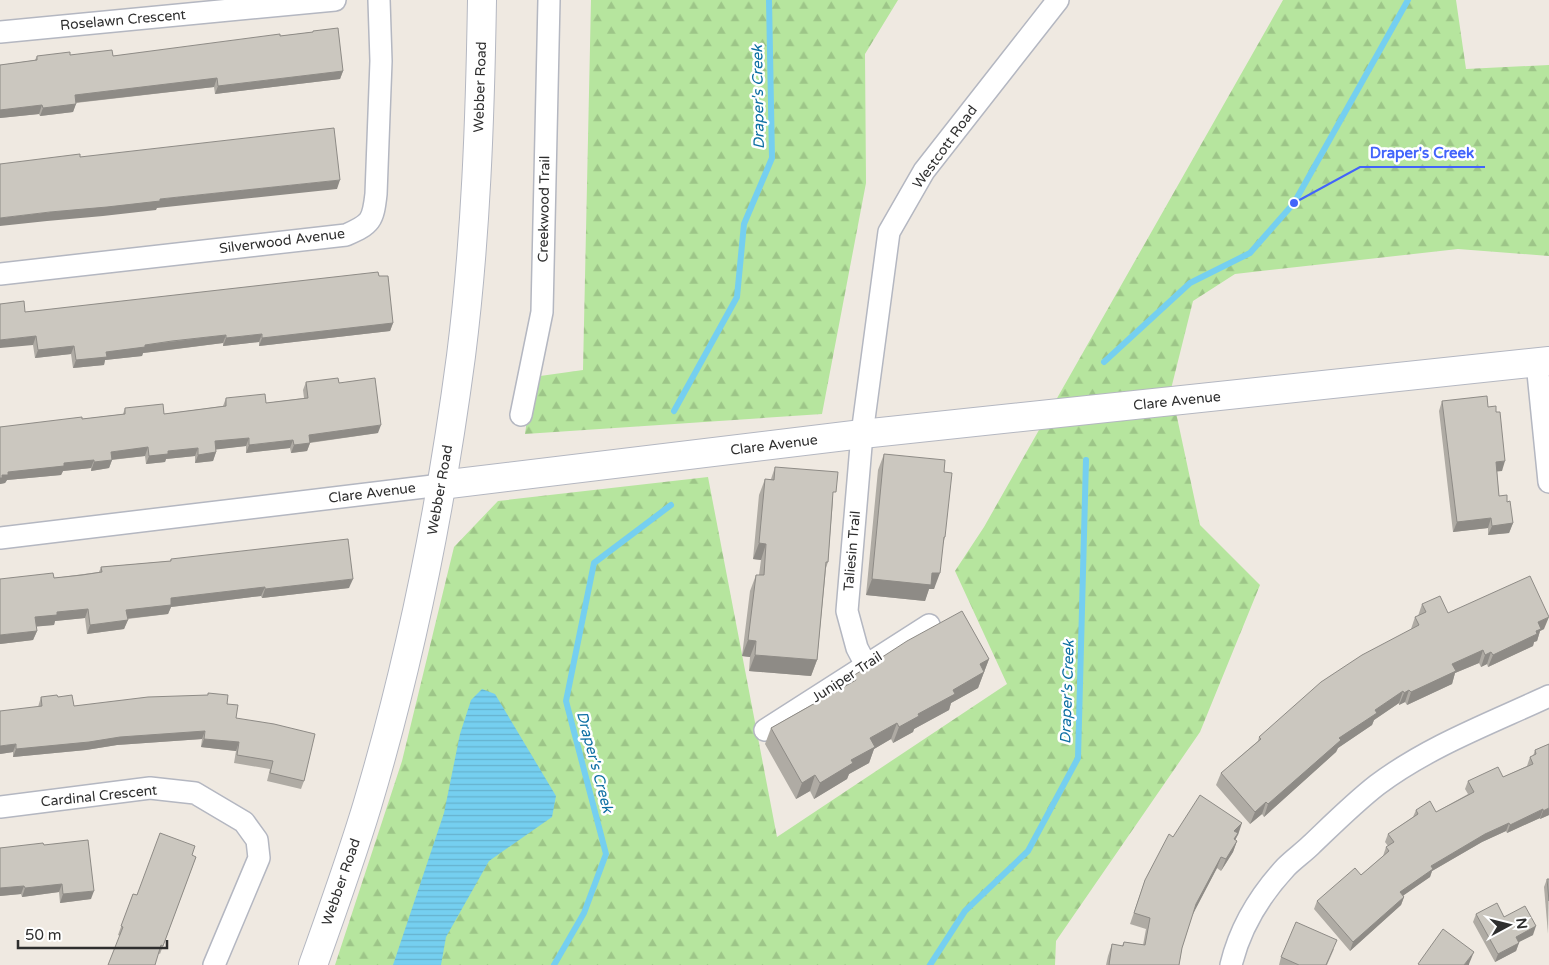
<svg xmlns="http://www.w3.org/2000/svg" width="1549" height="965" viewBox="0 0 1549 965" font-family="'Varela Round',sans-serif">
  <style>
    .forest { fill: url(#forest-firs) }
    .water { fill: url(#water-rules) }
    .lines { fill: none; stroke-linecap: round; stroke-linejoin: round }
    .stream { stroke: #75cff0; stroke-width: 6 }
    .street-casing { stroke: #b4b7c1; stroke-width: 24 }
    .secondary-casing { stroke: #b4b7c1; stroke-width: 30 }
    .street { stroke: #fff; stroke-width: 21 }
    .secondary { stroke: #fff; stroke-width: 28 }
    .wall { fill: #afaba4 }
    .shaded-wall { fill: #8e8b86 }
    .building { fill: #cbc7bf; stroke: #8e8b86 }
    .labels { text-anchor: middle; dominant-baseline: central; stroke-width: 5; stroke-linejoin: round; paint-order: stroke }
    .street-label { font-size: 14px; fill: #2e2e2e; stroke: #fff }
    .water-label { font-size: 15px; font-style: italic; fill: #0d6fa3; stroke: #fff }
    .leader { fill: none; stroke: #4264fb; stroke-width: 2 }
    .callout-dot { fill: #4264fb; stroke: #fff; stroke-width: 2 }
    .callout-label { font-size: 15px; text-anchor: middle; font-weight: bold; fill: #4264fb; stroke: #fff; stroke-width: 5; stroke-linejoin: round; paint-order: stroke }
  </style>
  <defs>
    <pattern id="forest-firs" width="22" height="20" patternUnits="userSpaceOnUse" patternTransform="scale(1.25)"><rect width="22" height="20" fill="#b6e59e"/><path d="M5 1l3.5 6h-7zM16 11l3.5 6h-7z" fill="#9dc588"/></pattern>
    <pattern id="water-rules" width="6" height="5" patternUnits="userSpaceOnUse" patternTransform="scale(1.25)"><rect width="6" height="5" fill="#75cff0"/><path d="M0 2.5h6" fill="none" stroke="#66b2ce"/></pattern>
  </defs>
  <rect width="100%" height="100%" fill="#efe9e1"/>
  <g class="forest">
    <path d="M591,0h307l-33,54 1,129 -44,231 -297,20 8,-57 50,-7z"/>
    <path d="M1283,0h173l10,69 83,-4v191l-91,-7 -223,25 -42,27 -22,88 29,136 60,60 -60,147 -144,209 -1,24h-720l67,-204 52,-214 44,-46 210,-24 69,360 230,-153 -52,-113 29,-44z"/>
  </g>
  <path class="water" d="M482,689l13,5 61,102 -4,21 -63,44 -43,76 -5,28h-48l51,-152 16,-79 11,-34z"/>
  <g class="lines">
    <g class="stream">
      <path d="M1104,362l86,-79 60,-30 44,-50 114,-203"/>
      <path d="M674,411l63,-114 7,-73 28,-66 -3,-158"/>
      <path d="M554,965l30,-52 22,-59 -40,-153 28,-138 77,-58"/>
      <path d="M930,965l35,-54 63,-60 50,-93 8,-298"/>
    </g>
    <g class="street-casing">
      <g id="street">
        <path d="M0,32l335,-32"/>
        <path d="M0,274l346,-39c25,-11 27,-14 30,-41l5,-133 -2,-61"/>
        <path d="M1537,363l12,119"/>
        <path d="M521,415l21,-103 7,-312"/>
        <path d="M0,538l441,-53"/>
        <path d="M866,665l-9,-17 -10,-37 15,-177 27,-202 35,-61 134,-171"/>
        <path d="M765,730l164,-105"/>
        <path d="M0,807l150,-19 45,5 49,29 13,18 2,18 -45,107"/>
        <path d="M1231,965c9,-37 29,-70 55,-98 8,-8 18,-15 26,-23 21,-20 42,-41 65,-59 52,-39 114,-62 172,-89"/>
      </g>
    </g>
    <g class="secondary-casing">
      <g id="secondary">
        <path d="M441,485l421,-51 687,-73"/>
        <path d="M313,965c19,-53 38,-106 54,-159 44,-147 74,-299 94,-450 15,-118 19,-238 21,-356"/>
      </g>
    </g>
    <use href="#street" class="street"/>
    <use href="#secondary" class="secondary"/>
  </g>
  <g class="wall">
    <path d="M313,31l30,40 -3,8 -125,15 -1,-7 -138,16 -3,9 -33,4 -1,-2 -39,4v-53l35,-5 2,-4 33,-1 43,1 200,-24z"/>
    <path d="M379,276l14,47 -3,8 -131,15v-4l-36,4v-3l-54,7 -26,3 -1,3 -37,4 -1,5 -31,3 -2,-14 -36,4 -2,-13 -8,-33z"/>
    <path d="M306,382l33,1 39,50 -68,10 -3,8 -16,2 -1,-5 -44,5v-7l-30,3v3l-3,9 -18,2v-7l-29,3 -1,3 -19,2 -1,-8 -33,4 -3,8 -18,3v-3l-28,3 -2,4 -54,5 -2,3 -5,1v-57l82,-8 41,-5 2,-6 39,6 59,-8 3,-8 40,5 38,-5 -1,-8z"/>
    <path d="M1442,401l46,6 8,5 6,59h-5l2,25 8,6 6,21 -4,10 -21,2v-7l-35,4 -14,-121z"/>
    <path d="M884,454l60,18 1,65 -2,7 -9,45h-5l-4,12 -59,-6 12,-125z"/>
    <path d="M775,467l58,33 -5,62 -2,6 -9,92 -6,16 -62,-5 1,-14 -8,-1 8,-65 6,-16h3l2,-15 -8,-1 6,-64 6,-16h6z"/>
    <path d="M171,559l178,29 -87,10 -1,-2 -90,11 -3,7 -40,5 -4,10 -37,5 -2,-16 -30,3 -1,4 -18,1 1,5 -4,9 -33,4 54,-66 45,-6 2,-5 69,-6z"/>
    <path d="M1422,604l26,9 96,16 -4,2 -3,10 -3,1 -1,4 -45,21 -1,-3 -6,3 -2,-4 -24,10 -3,11 -45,21 -2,-3 -6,3v-2l-25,17 -2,5 -34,23 -2,4 -72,65 -2,-3 -12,10 -34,-39 5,-12 37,-32 1,-4 152,-108 4,-12 3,-1z"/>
    <path d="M989,659l-11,29 -27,15 -2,7 -35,19 -1,3 -20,11 -2,-4 -17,10 -5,14 -20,11 -2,5 -33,20 -4,-8 -14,8 -31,-55 6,-16 80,-46 2,-6z"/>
    <path d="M208,693l19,11 9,14 68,63 -3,8 -34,-8 3,-12 -36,-6 2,-12 -35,-4 1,-8 -85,6 -31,5 -73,7v-5l-13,2 38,-47 3,-10h17l16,9 134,-11z"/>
    <path d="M1549,744v71l-9,4v-1l-33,15 -1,-2 -24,11 -50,29 -2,6 -27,18 1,2 -3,8 -51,46 -36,-42 3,-8 44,-26 22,-19 3,-9 2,-1 -3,-4 3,-8 25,-17 3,-7 20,2 32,-18 -3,-5 3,-8 35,-4 24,-11 3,-9 3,-1 2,-6z"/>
    <path d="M1238,835l-3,5 2,1 -4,11 -12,19 -4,-3 -24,45 -11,35 -3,17h-73l2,-9 4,-12 10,2 2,-4 19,3 3,-16 -16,-5 15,-44z"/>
    <path d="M44,845l47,54 -31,4 -1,-11 -37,5 -1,-3 -21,2v-48z"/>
    <path d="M192,855l4,2 -36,97 -42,-19 15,-41 4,1z"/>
    <path d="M1547,879h2l-1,55 -4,-47z"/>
    <path d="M1476,914l28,3 29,18 -14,7 -3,9 -21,11 -22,-40z"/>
    <path d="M1334,949l-7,16h-48l2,-8z"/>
  </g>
  <g class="shaded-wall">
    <path d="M343,71l-3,8 -125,15 3,-8z"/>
    <path d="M217,78l-3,9 -142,16 3,-8z"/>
    <path d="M76,104l-3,8 -33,4 3,-8z"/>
    <path d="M42,105l-3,9 -39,4v-8z"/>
    <path d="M340,180l-3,9 -180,19 -1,2 -53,6 -56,5 -47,5v-8l160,-19z"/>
    <path d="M393,323l-3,8 -131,15 3,-8z"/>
    <path d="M262,334l-3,8 -36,4 3,-8z"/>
    <path d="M226,335l-3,8 -80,10 -1,3 -37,4 -1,5 -31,3 3,-8 30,-8 39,-7z"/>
    <path d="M36,336l-3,9 -33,3v-8z"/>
    <path d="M74,346l-3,8 -36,4 3,-8z"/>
    <path d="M381,425l-3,8 -72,10 3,-8z"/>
    <path d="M249,438l-3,8 -34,4 3,-9z"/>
    <path d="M293,440l-3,8 -44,5 3,-8z"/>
    <path d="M310,443l-3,8 -16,2 3,-8z"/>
    <path d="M148,447l-3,9 -37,4 3,-8z"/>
    <path d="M198,448l-3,8 -29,3 -1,3 -19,2 3,-8 19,-5z"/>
    <path d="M216,452l-3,9 -18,2 3,-8z"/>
    <path d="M94,460l-3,8 -28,3 -2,4 -54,5 -2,3 -5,1v-6l2,-3 6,-3 56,-9z"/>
    <path d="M112,460l-3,8 -18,3 3,-9z"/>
    <path d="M1505,461l-3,10 -10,1 4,-10z"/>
    <path d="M1491,518l-3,10 -35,4 4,-10z"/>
    <path d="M1513,523l-4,10 -21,2 4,-9z"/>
    <path d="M759,543l7,1 -5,16 -8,-1z"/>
    <path d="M932,573h8l-6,16h-5l-4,12 -59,-6 6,-16z"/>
    <path d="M353,579l-4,9 -87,10 3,-9z"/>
    <path d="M265,587l-4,9 -90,11 -3,7 -45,5 3,-9 45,-12z"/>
    <path d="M88,609l-3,9 -30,3 -1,4 -22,2 3,-10 22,-5z"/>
    <path d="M1549,617l-5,12 -4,2 -3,10 -3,1 -1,4 -45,21 5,-12 45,-33z"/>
    <path d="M128,620l-4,9 -37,5 3,-9z"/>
    <path d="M37,631l-4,9 -33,4v-9z"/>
    <path d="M748,640l8,1 -6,16 -8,-1z"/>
    <path d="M1483,650l-4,13 -24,10 -3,11 -45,21 4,-13 41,-28z"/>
    <path d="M1491,652l-4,12 -6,3 4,-12z"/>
    <path d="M755,655l62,5 -6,16 -62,-5z"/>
    <path d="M989,659l-11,29 -27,15 -2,7 -35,19 -1,3 -20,11 6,-16 54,-37 27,-26z"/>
    <path d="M1409,690l-4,12 -6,3 5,-12z"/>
    <path d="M1403,691l-4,12 -25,17 -2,5 -34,23 -2,4 -72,65 4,-13 71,-66 36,-28z"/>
    <path d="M897,723l-6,16 -17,10 -5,14 -20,11 -2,5 -33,20 6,-16 31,-23 19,-22z"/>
    <path d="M205,731l-3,8 -85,6 -31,5 -73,7 3,-8 104,-12z"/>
    <path d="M204,739l35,3 -3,9 -35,-4z"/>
    <path d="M16,744l-3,8 -13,2v-8z"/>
    <path d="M815,775l-5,16 -14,8 6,-16z"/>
    <path d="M1266,802l-4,12 -12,10 5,-12z"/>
    <path d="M1549,808v7l-9,4 3,-8z"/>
    <path d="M1543,809l-3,9 -33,15 3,-8z"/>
    <path d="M1242,823l-4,12 -1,1 -4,9 -3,5 4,-19z"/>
    <path d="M1509,823l-3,8 -24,11 -50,29 -2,6 -33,23 3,-8 31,-26 54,-32z"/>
    <path d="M1237,841l-4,11 -12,19 5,-12z"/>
    <path d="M1221,857l-4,11 -25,48 4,-12z"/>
    <path d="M62,884l-3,8 -37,5 3,-9z"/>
    <path d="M24,886l-3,8 -21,2v-8z"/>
    <path d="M94,891l-3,8 -31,4 3,-9z"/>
    <path d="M1404,897l-3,8 -51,46 3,-9z"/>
    <path d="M1536,926l-3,9 -20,10 3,-8z"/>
    <path d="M1519,943l-3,8 -21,11 3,-8z"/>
    <path d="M1474,952l-5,12v1h-5z"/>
  </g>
  <g class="building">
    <path d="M338,28l5,43 -125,15 -1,-8 -142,17 1,9 -33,4 -1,-3 -42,5v-45l37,-5v-4l33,-4v3l42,-5 1,6 167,-22v2l33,-4v-1z"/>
    <path d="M334,128l6,52 -180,19v2l-53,6 -57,5 -50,6v-54l80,-10v3z"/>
    <path d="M378,272l1,4h9l5,47 -131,15v-4l-36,4v-3l-54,6 -27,4v2l-39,5 1,5 -31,3 -2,-14 -36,4 -2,-14 -36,4v-36l24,-3 1,11z"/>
    <path d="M338,378l1,5 36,-5 6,47 -72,10 1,8 -16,2 -1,-5 -44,5v-7l-34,3 1,11 -18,3v-7l-30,3v3l-19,2 -1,-9 -37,5 1,8 -18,2v-2l-30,3v3l-56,6v3h-6v3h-2v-51l82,-10v2l43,-5v-6l38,-4 1,10 62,-8v-8l39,-4 1,9 42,-5 -2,-16z"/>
    <path d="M1487,396l1,11 8,-1v6h4l5,49 -9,1 3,34 8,-1v7l3,-1 3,22 -21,3 -1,-8 -34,4 -15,-121z"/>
    <path d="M884,454l61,6 -1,12 8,1 -7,64h-1l-4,36h-8l-1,12 -59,-6z"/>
    <path d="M775,467l63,5 -2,20h-3l-5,70h-2l-9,98 -62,-5 1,-14 -8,-1 8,-65h8l2,-31 -7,-1 6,-64 9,1z"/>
    <path d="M348,539l5,40 -88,10v-2l-94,11v7l-45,5 2,10 -38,5 -2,-16 -31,3v3l-22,2 2,14 -37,4v-56l53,-6 1,5 28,-3 20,-3 -1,-5 70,-6v-2z"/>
    <path d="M1530,576l19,41 -11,5 3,7 -5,2 1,3 -44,21 -2,-3 -6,3 -2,-5 -31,14 4,7 -45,21 -2,-2 -5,3 -1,-2 -28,19 2,3 -38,25 2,2 -73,64 -2,-2 -11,10 -34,-39 40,-34 -2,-2 62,-55 41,-27 57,-30 -4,-8 11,-5 -4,-8 18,-8 8,17z"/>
    <path d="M962,611l27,48 -9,5 4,8 -31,18 2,4 -37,20 1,2 -20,11 -2,-4 -27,15 5,9 -24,13 2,3 -33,20 -5,-8 -13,8 -31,-55 85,-48 -3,-4 54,-35z"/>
    <path d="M208,693l20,2 -1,9 11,1 -2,13 38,6 41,10 -11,47 -34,-8 3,-12 -36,-6 2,-13 -35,-3 1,-8 -85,6 -31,5 -73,7v-5l-16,2v-35l42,-5 -1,-9 16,-2 1,2 14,-2 2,11 74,-9 60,-2z"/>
    <path d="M1549,744v64l-6,3v-2l-33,16 -1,-2 -24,11 -54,32 2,3 -33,23 4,5 -51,45 -36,-41 38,-33 6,7 28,-24 -3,-4 8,-5 -6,-8 30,-20 -2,-4 14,-9 6,11 38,-20 -6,-11 30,-14 5,10 30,-13 -3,-7 6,-3 -1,-4z"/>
    <path d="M1200,795l42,28 -8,8 4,2 -4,6 3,2 -11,18 -5,-2 -25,47 -14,44 -3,17h-70l3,-21 11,2 1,-4 21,3 5,-27 -16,-5 11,-33 24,-46 4,3z"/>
    <path d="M160,833l35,13 -3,9 4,2 -33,89 -2,-1 -6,20h-47l15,-38 -2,-1 12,-32 4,1z"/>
    <path d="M88,840l6,51 -31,3 -1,-10 -37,4 -1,-2 -24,2v-40l43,-5 1,2z"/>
    <path d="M1547,879h2v22z"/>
    <path d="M1497,903l7,14 21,-11 11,20 -20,11 3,6 -21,11 -22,-40z"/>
    <path d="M1296,922l41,18 -11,25h-27l-18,-8z"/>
    <path d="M1443,929l31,23 -10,13h-44l-2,-1z"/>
  </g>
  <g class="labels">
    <g class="street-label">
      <text transform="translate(123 20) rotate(-5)">Roselawn Crescent</text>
      <text transform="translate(480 87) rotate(-88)">Webber Road</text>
      <text transform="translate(945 147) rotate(-54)">Westcott Road</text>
      <text transform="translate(544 209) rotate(-89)">Creekwood Trail</text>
      <text transform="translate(282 241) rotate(-7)">Silverwood Avenue</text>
      <text transform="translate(1177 401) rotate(-6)">Clare Avenue</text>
      <text transform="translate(774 445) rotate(-7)">Clare Avenue</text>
      <text transform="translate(440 490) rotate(-80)">Webber Road</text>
      <text transform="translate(372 493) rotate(-7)">Clare Avenue</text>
      <text transform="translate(852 551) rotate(-85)">Taliesin Trail</text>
      <text transform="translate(847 677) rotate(-33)">Juniper Trail</text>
      <text transform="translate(99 796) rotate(-6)">Cardinal Crescent</text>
      <text transform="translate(341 882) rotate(-71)">Webber Road</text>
    </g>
    <g class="water-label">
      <text transform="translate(758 97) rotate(-91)">Draper's Creek</text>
      <text transform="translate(1067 692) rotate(-88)">Draper's Creek</text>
      <text transform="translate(595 762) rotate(75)">Draper's Creek</text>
    </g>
  </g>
  <path class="leader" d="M1294 203L1360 167H1485"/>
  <circle class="callout-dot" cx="1294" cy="203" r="5"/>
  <g class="callout-label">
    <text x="1422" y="158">Draper's Creek</text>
  </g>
  <g transform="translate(1509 925) rotate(83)" stroke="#ffffff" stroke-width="4" paint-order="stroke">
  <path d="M0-4L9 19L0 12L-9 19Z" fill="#2e2e2e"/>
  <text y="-8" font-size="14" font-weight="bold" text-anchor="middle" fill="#2e2e2e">N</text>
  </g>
  <path d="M18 940v8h149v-8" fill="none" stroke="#2e2e2e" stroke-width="2.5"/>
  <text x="25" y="940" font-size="15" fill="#2e2e2e" stroke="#ffffff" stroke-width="4" paint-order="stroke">50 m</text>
</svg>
